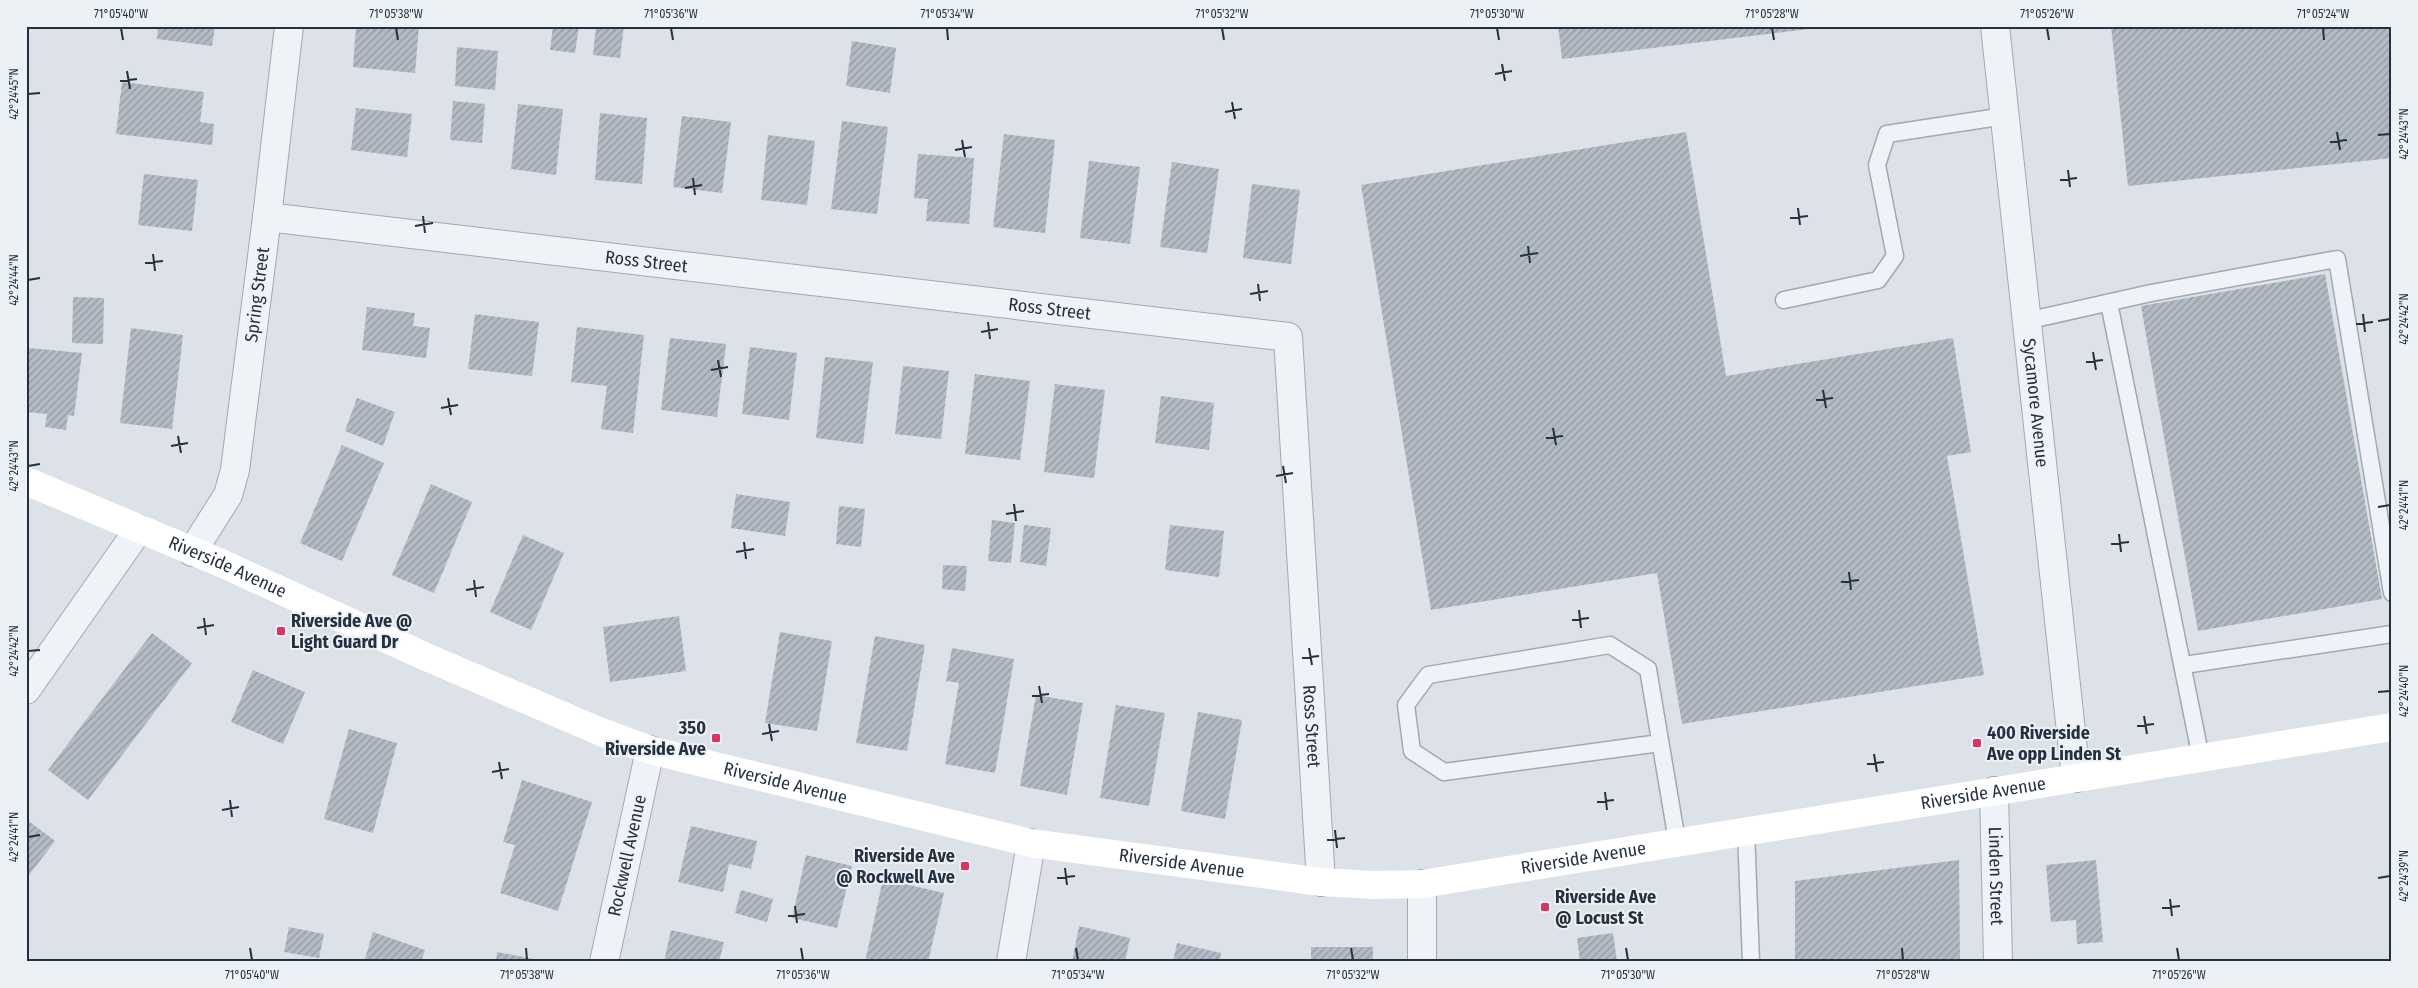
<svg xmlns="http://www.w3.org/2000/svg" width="2418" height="988" viewBox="0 0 2418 988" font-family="'Fira Sans Condensed',sans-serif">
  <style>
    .building { fill: url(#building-hatch) }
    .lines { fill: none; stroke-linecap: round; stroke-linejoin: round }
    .service-casing { stroke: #a1a9b2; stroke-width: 19 }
    .minor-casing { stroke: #a1a9b2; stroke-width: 30 }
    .tertiary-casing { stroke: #a1a9b2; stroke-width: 30 }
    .service { stroke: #eff2f6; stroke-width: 16 }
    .minor { stroke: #eff2f6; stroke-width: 28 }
    .tertiary { stroke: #eff2f6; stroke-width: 28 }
    .secondary { stroke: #fff; stroke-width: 28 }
    .ticks { fill: none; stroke: #253140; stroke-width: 2 }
    .poi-dot { fill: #da3460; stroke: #ecf1f6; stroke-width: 2 }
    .labels { text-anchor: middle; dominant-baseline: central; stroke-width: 4; stroke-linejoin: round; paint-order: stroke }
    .street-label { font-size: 18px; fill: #253140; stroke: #ecf1f6 }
    .poi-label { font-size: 18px; font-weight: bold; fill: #253140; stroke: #ecf1f6; text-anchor: start }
    .neatline { fill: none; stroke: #253140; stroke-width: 2 }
    .ticks-label { font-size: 12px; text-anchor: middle; fill: #253140 }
  </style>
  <defs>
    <pattern id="building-hatch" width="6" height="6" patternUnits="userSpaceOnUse" patternTransform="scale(1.25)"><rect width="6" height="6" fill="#b3bcc5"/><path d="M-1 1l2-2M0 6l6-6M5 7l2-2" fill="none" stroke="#9199a1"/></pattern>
  </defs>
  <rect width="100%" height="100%" fill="#dce2e8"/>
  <g class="building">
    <path d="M158,26h57l-3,20 -55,-7z"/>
    <path d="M356,26h63l-4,47 -62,-6z"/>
    <path d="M553,26h26l-4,27 -25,-3z"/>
    <path d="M596,26h28l-4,32 -27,-3z"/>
    <path d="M1558,26h268v1l-264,32z"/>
    <path d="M2111,26h281v132l-264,28z"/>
    <path d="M852,41l44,7 -6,45 -44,-7z"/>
    <path d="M457,47l41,4 -3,39 -40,-4z"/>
    <path d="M122,82l82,10 -4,30 14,2 -2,21 -96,-11z"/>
    <path d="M453,101l32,3 -3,39 -32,-3z"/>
    <path d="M518,104l45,5 -7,66 -45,-6z"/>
    <path d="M356,108l56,6 -5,43 -56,-7z"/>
    <path d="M600,113l47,5 -5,66 -47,-4z"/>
    <path d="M682,116l49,6 -9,71 -49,-6z"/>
    <path d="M842,121l46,6 -11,87 -46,-5z"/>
    <path d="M1686,132l40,244 227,-38 18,114 -24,4 37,219 -302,49 -25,-151 -226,37 -70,-425z"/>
    <path d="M1004,134l51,6 -10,93 -52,-6z"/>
    <path d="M768,135l47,6 -8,64 -46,-5z"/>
    <path d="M918,154l56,4 -5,66 -43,-3 2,-22 -14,-1z"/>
    <path d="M1089,161l51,6 -10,77 -50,-6z"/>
    <path d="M1172,162l47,7 -12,84 -47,-6z"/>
    <path d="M144,174l54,6 -6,51 -54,-6z"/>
    <path d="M1252,184l48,6 -9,74 -48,-6z"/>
    <path d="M2325,274l57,325 -184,32 -57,-325z"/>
    <path d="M73,297l31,1 -1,46 -31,-1z"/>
    <path d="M367,307l48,6 -2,13 17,2 -4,30 -64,-8z"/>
    <path d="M475,314l64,8 -7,54 -64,-7z"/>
    <path d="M577,327l67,8 -11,98 -32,-4 6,-43 -36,-4z"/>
    <path d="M131,328l52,7 -11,94 -52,-6z"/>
    <path d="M670,338l56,6 -9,73 -56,-7z"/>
    <path d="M750,347l47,6 -8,67 -47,-6z"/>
    <path d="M29,348l53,5 -8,63 -6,-1 -2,15 -21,-3 2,-13 -21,-2z"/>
    <path d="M825,357l48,5 -10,82 -47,-6z"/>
    <path d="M903,366l46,5 -8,68 -46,-5z"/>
    <path d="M975,374l55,7 -10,79 -55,-6z"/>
    <path d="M1055,384l50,6 -11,88 -50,-6z"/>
    <path d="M1161,396l53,7 -5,47 -54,-7z"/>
    <path d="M357,398l38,14 -12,34 -38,-15z"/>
    <path d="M342,445l42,18 -42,98 -42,-18z"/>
    <path d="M431,484l41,18 -38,91 -42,-18z"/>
    <path d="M736,494l54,8 -5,34 -54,-8z"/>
    <path d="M839,506l26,3 -4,38 -25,-3z"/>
    <path d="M992,520l23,3 -4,40 -23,-2z"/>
    <path d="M1024,525l27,3 -5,38 -26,-4z"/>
    <path d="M1170,525l54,6 -5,46 -54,-7z"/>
    <path d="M523,535l41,18 -33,77 -41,-18z"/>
    <path d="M943,565l24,1 -2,25 -23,-2z"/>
    <path d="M679,616l7,55 -76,11 -7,-55z"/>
    <path d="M780,632l52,9 -15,90 -52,-8z"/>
    <path d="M152,633l40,30 -104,137 -40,-30z"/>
    <path d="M875,636l50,9 -18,106 -51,-8z"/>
    <path d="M952,648l62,11 -19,114 -50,-9 14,-81 -13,-2z"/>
    <path d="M253,670l52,22 -22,52 -52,-22z"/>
    <path d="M1036,695l47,8 -16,92 -47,-9z"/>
    <path d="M1116,705l49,8 -16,93 -49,-8z"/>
    <path d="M1198,712l44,8 -17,99 -44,-8z"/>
    <path d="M349,729l48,14 -24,90 -49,-14z"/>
    <path d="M522,780l70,22 -34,109 -58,-18 15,-48 -12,-3z"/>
    <path d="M26,819l29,22 -29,38z"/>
    <path d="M691,826l66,15 -6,28 -22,-5 -6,28 -45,-10z"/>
    <path d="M806,855l46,11 -15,62 -45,-10z"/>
    <path d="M1959,860l1,102h-165v-81z"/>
    <path d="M2096,860l7,82 -26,2 -1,-24 -25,2 -5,-57z"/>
    <path d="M883,879l61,14 -16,69h-63z"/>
    <path d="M741,890l32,9 -6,23 -32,-9z"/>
    <path d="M1079,926l51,12 -5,24h-53z"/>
    <path d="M289,927l35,7 -5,24 -35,-6z"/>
    <path d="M671,930l53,12 -5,20h-55z"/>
    <path d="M373,932l52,18 -4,12h-57z"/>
    <path d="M1613,933l4,28 12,-2v3h-49l-3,-24z"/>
    <path d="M1177,943l44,10 -2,9h-46z"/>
    <rect x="1311" y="947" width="62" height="15"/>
    <path d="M497,952l47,9v1h-48z"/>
  </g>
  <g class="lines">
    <g class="service-casing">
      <g id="service">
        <path d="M1784,300l94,-20 17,-24 -18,-91 10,-31 118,-18"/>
        <path d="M2109,303l92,455"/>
        <path d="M2026,321l125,-28 186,-34 55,334"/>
        <path d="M2184,665l208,-31"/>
        <path d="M1660,743l-216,29 -32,-21 -6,-46 22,-30 182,-30 38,24 29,172"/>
        <path d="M1746,830l5,132"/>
      </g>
    </g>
    <g class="minor-casing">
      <g id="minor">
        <path id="s1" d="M1995,26l81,752"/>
        <path id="s2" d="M267,217l1021,120 33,545"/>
        <path d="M26,690l113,-161"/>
        <path id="s3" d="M1994,791l4,171"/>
        <path id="s4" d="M604,962l46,-212"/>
        <path d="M1011,962l20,-119"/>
      </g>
    </g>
    <g class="tertiary-casing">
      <g id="tertiary">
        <path id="s5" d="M192,552l36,-57 7,-25 32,-253 22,-191"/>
        <path d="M1422,884v78"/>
      </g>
    </g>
    <use href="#service" class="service"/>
    <use href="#minor" class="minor"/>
    <use href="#tertiary" class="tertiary"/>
    <path class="secondary" id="s6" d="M26,481l195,82 203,93 177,76 49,18 381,93 290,39 53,3 48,-1 970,-157"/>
  </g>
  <path class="ticks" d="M121,28l2,12M396,28l2,12M671,28l2,12M947,28l1,12M1222,28l2,12M1497,28l2,12M1772,28l2,12M2047,28l2,12M2323,28l1,12M1502,64l3,17M127,71l3,18M1495,74l17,-3M120,81l17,-2M28,94l12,-1M1232,102l3,17M1225,112l17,-3M2337,132l3,18M2378,135l12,-1M962,140l3,17M2330,142l17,-2M955,150l17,-3M2068,170l2,17M693,178l2,17M2060,180l17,-2M685,188l17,-3M1798,208l2,17M423,216l2,17M1790,218l18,-2M415,226l18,-3M1528,246l2,17M153,254l2,17M1520,256l18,-3M145,263l18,-2M28,280l12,-2M1258,284l2,17M1250,294l18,-3M2363,314l2,18M2378,321l12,-2M988,322l2,17M2356,324l17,-2M981,332l17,-3M2093,352l3,18M718,360l3,17M2086,362l17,-2M711,370l17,-3M1823,390l3,18M448,398l3,17M1816,400l17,-2M441,408l17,-3M1553,428l3,17M178,436l3,17M1546,438l17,-2M171,446l17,-3M28,466l12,-2M1283,466l3,17M1276,476l17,-3M1014,504l2,17M2378,507l12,-2M1006,514l18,-3M2119,534l2,18M744,542l2,17M2111,544l18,-2M736,552l18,-3M1849,572l2,18M474,580l2,17M1841,582l18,-2M466,590l18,-3M1579,610l2,18M204,618l2,17M1572,620l17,-2M197,628l17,-3M1309,648l3,17M28,651l12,-1M1302,658l17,-2M1039,686l3,17M2378,692l12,-1M1032,696l17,-2M2144,716l3,18M769,724l3,17M2137,726l17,-2M762,734l17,-3M1874,754l3,18M499,762l3,17M1867,764l17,-2M492,772l17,-3M1605,792l2,18M230,800l2,17M1597,802l17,-2M222,810l17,-3M1335,830l2,18M28,837l12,-2M1327,840l18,-2M1065,868l2,17M1057,878l18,-2M2378,878l12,-2M2170,899l2,17M795,906l2,17M2162,908l18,-2M788,916l17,-2M250,948l2,12M526,948l1,12M801,948l2,12M1076,948l2,12M1351,948l2,12M1626,948l2,12M1902,948l1,12M2177,948l2,12"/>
  <g class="poi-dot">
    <rect x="276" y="626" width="10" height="10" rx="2.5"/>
    <rect x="711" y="733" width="10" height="10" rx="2.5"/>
    <rect x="1972" y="738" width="10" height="10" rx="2.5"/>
    <rect x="960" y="861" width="10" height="10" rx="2.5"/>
    <rect x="1540" y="902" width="10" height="10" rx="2.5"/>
  </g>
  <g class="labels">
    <g class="street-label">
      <text stroke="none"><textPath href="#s2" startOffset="382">Ross Street</textPath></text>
      <text stroke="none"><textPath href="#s5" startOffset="270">Spring Street</textPath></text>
      <text stroke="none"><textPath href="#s2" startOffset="788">Ross Street</textPath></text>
      <text stroke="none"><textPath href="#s1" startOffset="379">Sycamore Avenue</textPath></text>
      <text stroke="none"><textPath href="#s6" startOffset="219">Riverside Avenue</textPath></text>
      <text stroke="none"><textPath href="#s2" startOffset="1418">Ross Street</textPath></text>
      <text stroke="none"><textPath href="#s6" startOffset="819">Riverside Avenue</textPath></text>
      <text stroke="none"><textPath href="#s6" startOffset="2034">Riverside Avenue</textPath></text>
      <text stroke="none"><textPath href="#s4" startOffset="109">Rockwell Avenue</textPath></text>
      <text stroke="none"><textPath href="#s6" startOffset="1629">Riverside Avenue</textPath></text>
      <text stroke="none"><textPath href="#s6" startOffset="1224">Riverside Avenue</textPath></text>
      <text stroke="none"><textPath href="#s3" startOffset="85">Linden Street</textPath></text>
    </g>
    <g class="poi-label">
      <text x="291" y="621">Riverside Ave @<tspan x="291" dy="21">Light Guard Dr</tspan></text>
      <text x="706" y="728" text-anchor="end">350<tspan x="706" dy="21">Riverside Ave</tspan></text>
      <text x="1987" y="733">400 Riverside<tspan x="1987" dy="21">Ave opp Linden St</tspan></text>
      <text x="955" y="856" text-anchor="end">Riverside Ave<tspan x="955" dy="21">@ Rockwell Ave</tspan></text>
      <text x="1555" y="897">Riverside Ave<tspan x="1555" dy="21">@ Locust St</tspan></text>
    </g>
  </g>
  <rect width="2418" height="988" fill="none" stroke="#ecf1f6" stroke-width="55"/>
  <rect x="28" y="28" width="2362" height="932" class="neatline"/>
  <g class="ticks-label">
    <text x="121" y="18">71°05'40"W</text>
    <text x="396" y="18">71°05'38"W</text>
    <text x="671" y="18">71°05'36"W</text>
    <text x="947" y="18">71°05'34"W</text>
    <text x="1222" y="18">71°05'32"W</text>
    <text x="1497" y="18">71°05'30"W</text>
    <text x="1772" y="18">71°05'28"W</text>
    <text x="2047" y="18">71°05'26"W</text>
    <text x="2323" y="18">71°05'24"W</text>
    <text transform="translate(14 94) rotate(-90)" y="4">42°24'45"N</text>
    <text transform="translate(2404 134) rotate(-90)" y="4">42°24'43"N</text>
    <text transform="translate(14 280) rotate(-90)" y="4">42°24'44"N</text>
    <text transform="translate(2404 319) rotate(-90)" y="4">42°24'42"N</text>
    <text transform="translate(14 466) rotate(-90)" y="4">42°24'43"N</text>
    <text transform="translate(2404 505) rotate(-90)" y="4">42°24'41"N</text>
    <text transform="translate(14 651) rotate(-90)" y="4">42°24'42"N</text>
    <text transform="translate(2404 691) rotate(-90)" y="4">42°24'40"N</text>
    <text transform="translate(14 837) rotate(-90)" y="4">42°24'41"N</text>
    <text transform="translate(2404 876) rotate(-90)" y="4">42°24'39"N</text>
    <text x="252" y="979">71°05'40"W</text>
    <text x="527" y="979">71°05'38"W</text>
    <text x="803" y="979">71°05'36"W</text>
    <text x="1078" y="979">71°05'34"W</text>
    <text x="1353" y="979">71°05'32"W</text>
    <text x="1628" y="979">71°05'30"W</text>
    <text x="1903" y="979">71°05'28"W</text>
    <text x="2179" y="979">71°05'26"W</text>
  </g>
</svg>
